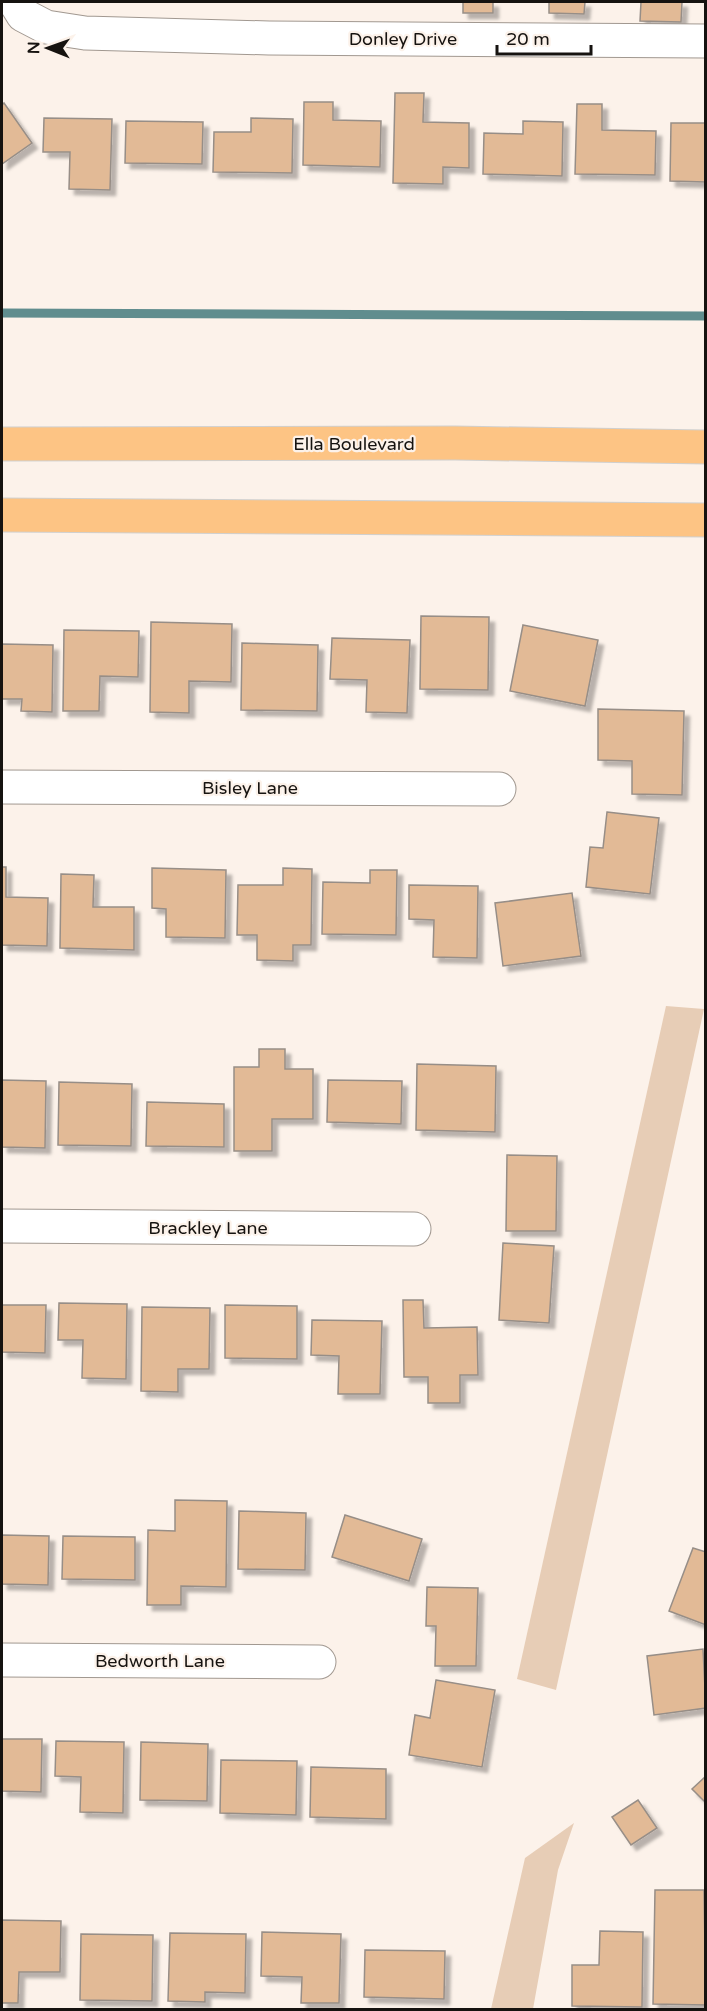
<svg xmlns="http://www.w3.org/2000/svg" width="707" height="2011" viewBox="0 0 707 2011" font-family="'Varela Round',sans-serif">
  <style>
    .green { fill: #e7cdb6 }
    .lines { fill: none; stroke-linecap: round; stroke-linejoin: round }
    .stream { stroke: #608d8e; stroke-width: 9 }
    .building { fill: #e2ba96; stroke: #978e87; stroke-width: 1.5; filter: url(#shadow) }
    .minor-casing { stroke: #a19890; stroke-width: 35 }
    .major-casing { stroke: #d0d0cf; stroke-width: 35 }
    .minor { stroke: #fff; stroke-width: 33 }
    .major { stroke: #fdc484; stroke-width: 33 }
    .labels { text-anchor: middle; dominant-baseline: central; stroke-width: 4.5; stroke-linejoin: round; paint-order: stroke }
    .street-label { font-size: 18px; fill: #161310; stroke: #fcf2ea }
  </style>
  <defs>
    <filter id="shadow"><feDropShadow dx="5.5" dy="5.5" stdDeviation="1.5" flood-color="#0004"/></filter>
  </defs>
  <rect width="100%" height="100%" fill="#fcf2ea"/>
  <g class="green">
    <path d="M666,1006l38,3 -148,681 -39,-11z"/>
    <path d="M574,1823l-16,47 -25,139h-42l34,-151z"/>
  </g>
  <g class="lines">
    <path class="stream" d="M2,313l704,3"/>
  </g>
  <g class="building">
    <rect x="463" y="2" width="30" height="11"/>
    <path d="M549,2h36l-1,12 -35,-1z"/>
    <path d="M641,2h41l-1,20 -41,-1z"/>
    <path d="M395,93h29l-1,29 46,1v45l-26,-1v17l-50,-1z"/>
    <path d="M304,102h29v18l48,1 -1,46 -77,-2z"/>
    <path d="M4,103l28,40 -30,21v-59z"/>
    <path d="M577,104h25v26l54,1 -1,44 -80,-1z"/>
    <path d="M44,118l68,1 -2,71 -41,-1 1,-37h-27z"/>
    <path d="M251,118l42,1 -1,54 -79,-1 1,-40h37z"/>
    <path d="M126,121l77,1 -1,42 -77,-1z"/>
    <path d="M523,121l40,1 -1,54 -79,-2 1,-41 39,1z"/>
    <path d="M671,123h35v59l-36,-1z"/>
    <path d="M421,616l68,1 -1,73 -68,-1z"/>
    <path d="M151,622l81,2 -1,58 -42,-1v32l-39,-1z"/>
    <path d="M523,625l75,15 -13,66 -75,-15z"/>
    <path d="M64,630l75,1 -1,46 -38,-1 -1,35h-36z"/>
    <path d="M332,638l78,2 -3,73 -41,-1 1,-32 -37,-1z"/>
    <path d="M242,643l76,2 -1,66 -76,-1z"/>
    <path d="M2,644l51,1 -1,67 -31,-1 1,-12h-20z"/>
    <path d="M598,709l86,2 -2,84 -50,-1v-33l-34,-1z"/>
    <path d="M607,812l52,6 -9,76 -64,-7 4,-40 13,1z"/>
    <path d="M2,867h4v30l42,1 -1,48 -45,-1z"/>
    <path d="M152,868l74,2 -1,68 -59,-1v-28l-14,-1z"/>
    <path d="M283,868l29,1 -1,76h-18v16l-36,-1v-25h-20l1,-50h45z"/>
    <path d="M370,870h27l-1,65 -74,-1 1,-52 47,1z"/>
    <path d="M61,874l33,1 -1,32h41v43l-74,-2z"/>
    <path d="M409,885l69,1 -1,72 -44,-1 1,-37 -25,-1z"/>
    <path d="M572,893l9,63 -78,10 -8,-63z"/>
    <path d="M259,1049h26v20h28v50h-41v32h-38v-84h25z"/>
    <path d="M417,1064l79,2 -1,66 -79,-2z"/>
    <path d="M2,1080l44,1 -1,67 -43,-1z"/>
    <path d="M328,1080l74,1 -1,43 -74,-2z"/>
    <path d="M59,1082l73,2 -1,62 -73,-1z"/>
    <path d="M147,1102l77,2v43l-78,-1z"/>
    <path d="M507,1155l50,1 -1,75h-50z"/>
    <path d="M503,1243l51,3 -5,77 -50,-3z"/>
    <path d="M403,1300h20l1,28 53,-1 1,48h-18v28h-32v-26h-24z"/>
    <path d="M59,1303l68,1 -1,75 -44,-1 1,-38h-25z"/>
    <path d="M2,1305h44l-1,48 -43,-1z"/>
    <path d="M225,1305l72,1v53l-72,-1z"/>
    <path d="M142,1307l68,1 -1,61h-31v23l-37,-1z"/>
    <path d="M312,1320l70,1 -2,73h-42l1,-38 -28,-1z"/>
    <path d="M175,1500l52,1 -1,86 -45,-1v19h-34l1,-75 27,1z"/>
    <path d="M239,1511l67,2 -1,57 -67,-1z"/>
    <path d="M345,1515l77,24 -13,42 -77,-24z"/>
    <path d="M2,1535l47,1 -1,49 -46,-1z"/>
    <path d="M63,1536l72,1v43l-73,-1z"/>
    <path d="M693,1548l13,4v73l-37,-14z"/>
    <path d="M427,1587l51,1 -2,78h-41l1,-40h-10z"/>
    <path d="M703,1649l3,59 -52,7 -7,-59z"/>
    <path d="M436,1680l59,10 -13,77 -73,-12 6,-40 15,3z"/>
    <path d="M2,1739h40l-1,53 -39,-1z"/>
    <path d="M56,1741l68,1 -1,71 -43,-1 1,-35 -26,-1z"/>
    <path d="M141,1742l67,2 -1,57 -67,-1z"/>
    <path d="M221,1760l76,1 -1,54 -76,-2z"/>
    <path d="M311,1767l75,2v50l-76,-2z"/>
    <path d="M706,1776v27l-14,-14z"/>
    <path d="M638,1800l19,28 -26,17 -19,-28z"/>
    <path d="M655,1890h49l2,115 -53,-1z"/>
    <path d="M2,1920l59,1 -1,51h-41l-1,31h-16z"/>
    <path d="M600,1931l43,1 -1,75 -70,-1v-41h27z"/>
    <path d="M262,1932l79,2 -2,69h-38l1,-26 -41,-1z"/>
    <path d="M170,1933l76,1 -1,59 -40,-1v10l-37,-1z"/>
    <path d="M81,1934l72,1 -1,66 -72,-1z"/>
    <path d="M365,1950l80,1 -1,48 -80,-2z"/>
  </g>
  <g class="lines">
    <g class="minor-casing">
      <g id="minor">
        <path d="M15,2l8,13 23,12 39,6 184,5 437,3"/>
        <path d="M2,787l497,2"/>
        <path d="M2,1226l412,3"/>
        <path d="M2,1660l317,2"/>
      </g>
    </g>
    <g class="major-casing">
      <g id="major">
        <path d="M2,444l453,-1 251,4"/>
        <path d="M2,515l704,5"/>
      </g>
    </g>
    <use href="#minor" class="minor"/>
    <use href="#major" class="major"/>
  </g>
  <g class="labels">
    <g class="street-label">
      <text x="403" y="39">Donley Drive</text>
      <text x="354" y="444">Ella Boulevard</text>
      <text x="250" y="788">Bisley Lane</text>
      <text x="208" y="1228">Brackley Lane</text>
      <text x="160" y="1661">Bedworth Lane</text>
    </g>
  </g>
  <rect width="707" height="2011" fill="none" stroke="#161310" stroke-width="6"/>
  <g transform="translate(48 48) rotate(271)" stroke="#fcf2ea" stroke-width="4.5" paint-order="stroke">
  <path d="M0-4.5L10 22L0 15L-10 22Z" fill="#161310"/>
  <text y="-9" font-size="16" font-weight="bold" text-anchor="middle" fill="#161310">N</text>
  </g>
  <path d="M497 45v9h94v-9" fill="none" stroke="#161310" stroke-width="3"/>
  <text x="506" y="45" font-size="18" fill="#161310" stroke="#fcf2ea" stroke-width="4.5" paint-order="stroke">20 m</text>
</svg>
